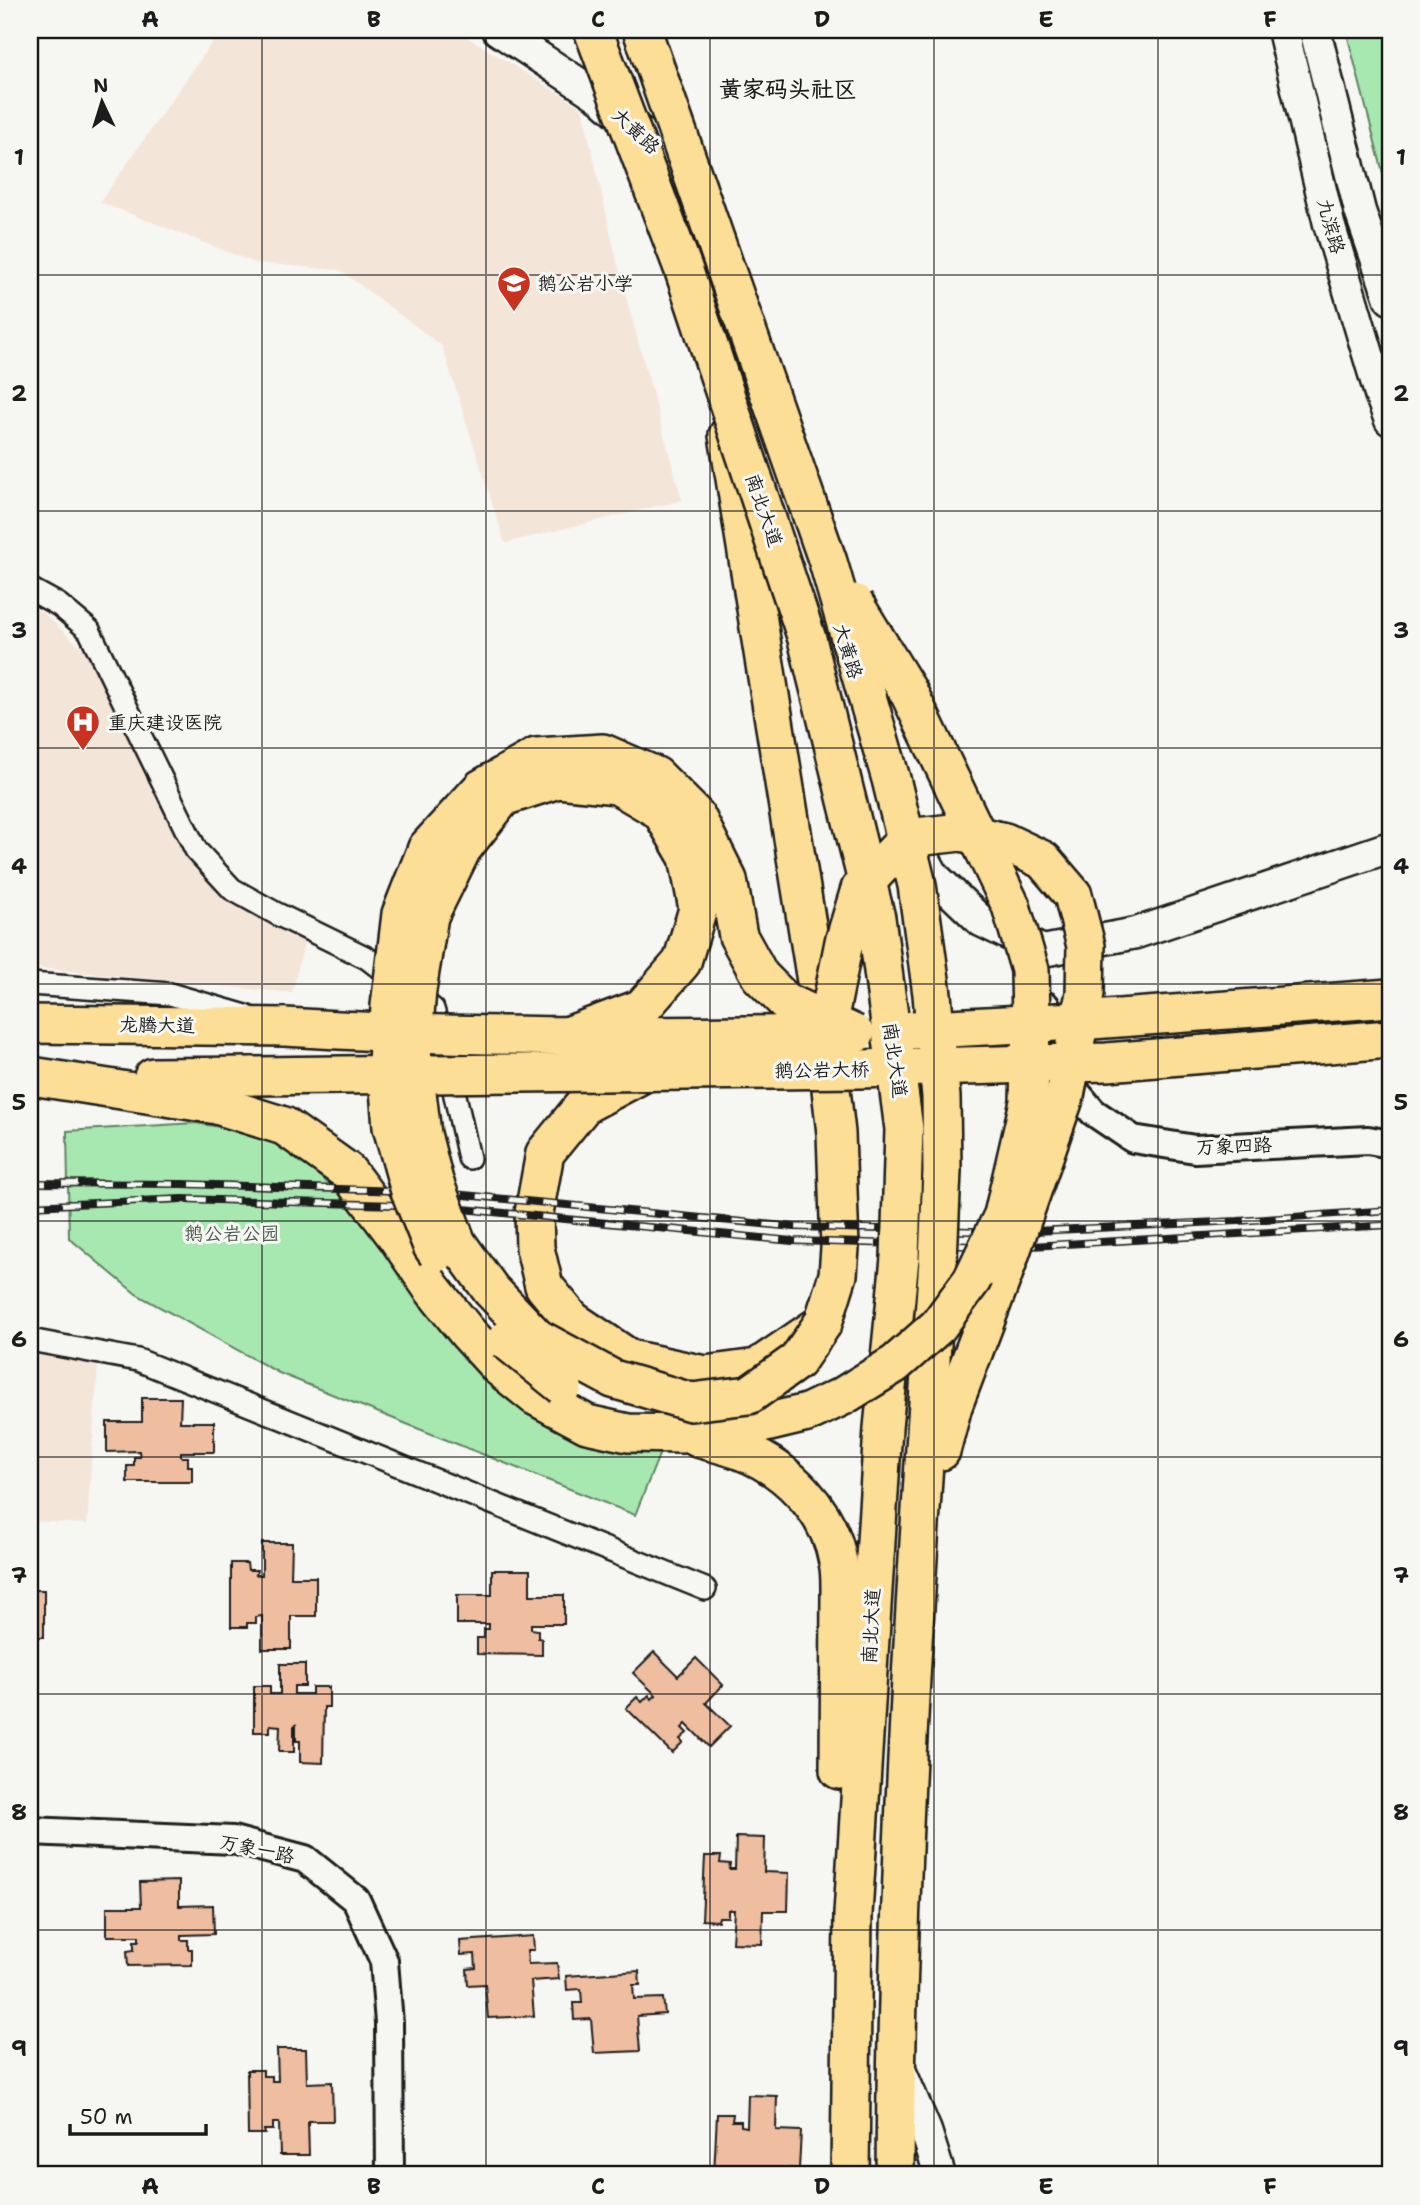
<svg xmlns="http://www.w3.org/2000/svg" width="1420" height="2205" viewBox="0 0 1420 2205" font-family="'Shantell Sans','LXGW WenKai TC',sans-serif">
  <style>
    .built { fill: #f4e5d9 }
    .green { fill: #a7e8b0; stroke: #628266; stroke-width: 2 }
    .building { fill: #efbd9f; stroke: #1c1c1c; stroke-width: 2 }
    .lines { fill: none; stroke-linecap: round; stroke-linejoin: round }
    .minor-casing { stroke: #1c1c1c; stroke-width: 26 }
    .tertiary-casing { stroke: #1c1c1c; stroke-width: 32 }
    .secondary-casing { stroke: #1c1c1c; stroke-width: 35 }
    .trunk-casing { stroke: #1c1c1c; stroke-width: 42 }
    .minor { stroke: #f6f6f2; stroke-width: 21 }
    .tertiary { stroke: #f6f6f2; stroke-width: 26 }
    .secondary { stroke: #f6f6f2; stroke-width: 30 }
    .trunk { stroke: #fdde96; stroke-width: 37 }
    .rail-casing { stroke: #1c1c1c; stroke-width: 8 }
    .rail { stroke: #f6f6f2; stroke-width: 5; stroke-dasharray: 16; stroke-linecap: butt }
    .trunk-bridge-casing { stroke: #1c1c1c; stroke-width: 42; stroke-linecap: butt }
    .trunk-bridge { stroke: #fdde96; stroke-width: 37 }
    .grid { fill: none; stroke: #1c1c1c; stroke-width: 2; stroke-opacity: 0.55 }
    .labels { text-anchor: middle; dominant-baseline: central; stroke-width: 6; stroke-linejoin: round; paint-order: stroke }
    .street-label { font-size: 19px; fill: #1c1c1c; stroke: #f6f6f2 }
    .poi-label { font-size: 19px; fill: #1c1c1c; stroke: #f6f6f2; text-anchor: start }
    .park-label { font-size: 19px; fill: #465948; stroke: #f6f6f2 }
    .quarter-label { font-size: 23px; font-weight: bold; fill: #1c1c1c; stroke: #f6f6f2 }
    .neatline { fill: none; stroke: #1c1c1c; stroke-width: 2.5 }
    .grid-label { font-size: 23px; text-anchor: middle; font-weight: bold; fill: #1c1c1c }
  </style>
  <rect width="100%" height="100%" fill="#f6f6f2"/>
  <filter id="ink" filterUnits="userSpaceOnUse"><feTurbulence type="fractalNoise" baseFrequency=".0143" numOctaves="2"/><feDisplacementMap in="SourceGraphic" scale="14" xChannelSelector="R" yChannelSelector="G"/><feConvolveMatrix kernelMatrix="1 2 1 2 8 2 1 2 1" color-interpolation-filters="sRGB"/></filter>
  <g filter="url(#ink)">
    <g class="built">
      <path d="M221,30h235l126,78 39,171 61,221 -177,43 -63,-197 -102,-76 -84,-7 -156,-61z"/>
      <path d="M30,608l12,4 42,38 106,204 115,85 -13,54 -253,-25 -9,-7z"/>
      <path d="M30,1353l68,11 -11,160 -57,-3z"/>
    </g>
    <g class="green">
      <path d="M1346,30h44v170z"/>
      <path d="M195,1123l57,9 40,21 57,48 105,137 207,112 -26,65 -356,-142 -143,-79 -67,-56 -2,-107z"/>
    </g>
    <g class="building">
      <path d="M142,1398h39l-1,24h34v30h-33v5h7v9h4v16h-65v-16h7v-9h6l-1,-6 -32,1v-30h35z"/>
      <path d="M262,1543h30l-1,34h25v39h-25v33h-29v-33l-6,1v6h-9v4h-16v-64h16l1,7h9l-1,5h6z"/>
      <path d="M492,1570h38v25h34v29h-33v5l7,1v8l4,1v16l-65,-1v-16h7v-9h5v-5h-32v-29h35z"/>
      <rect x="30" y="1590" width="14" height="47"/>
      <path d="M654,1652l24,24 18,-18 27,27 -17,18 24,23 -21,21 -23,-23 -4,4 5,5 -7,6 3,3 -11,11 -46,-45 11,-11 5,5 7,-7 3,4 4,-4 -23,-22z"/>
      <path d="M280,1664h25v22h-11v8h18v-7h17v20h-5l-1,56 -23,-1v-21h-4v-16l-2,1v26h-15l1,-26 -10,-1v7h-16v-46h16v8h10z"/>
      <path d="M736,1837l29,1 -1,34 25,1 -1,38h-25l-1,33 -30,-1 2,-33h-6v7h-9l-1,4 -16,-1 3,-64h16l-1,7 10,1 -1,5h6z"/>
      <path d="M179,1881v25l34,-1 1,29 -33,1v5h7v9h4v16l-64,1 -1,-15 7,-1v-9h5v-5h-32v-29h34l-1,-25z"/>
      <path d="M533,1936l1,14h-7l1,14 29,-1 2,16 -28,2 3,35 -46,2 -3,-34 -17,1 -1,-16 9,-1 -1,-14 -14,1 -1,-14z"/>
      <path d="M639,1971l1,14h-7l1,14 29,-1 2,16 -28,2 3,35 -46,2 -3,-34 -17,1 -1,-17h9l-1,-14 -14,1 -1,-14z"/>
      <path d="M277,2049h29l1,34 25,-1 1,39h-25l1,34h-29l-1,-32h-6v7h-9l1,4h-17l-1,-64h16v6h9v5h6z"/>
      <path d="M748,2095l29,1 -1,34 25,1 -2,38 -24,-1v7h-30v-7h-5v7h-26l3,-61h16l-1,7h9v5l6,1z"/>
    </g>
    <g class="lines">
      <g class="minor-casing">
        <g id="minor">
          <path d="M30,589l29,16 30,25 107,220 36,39 45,25 90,44 66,51 13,46 23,103"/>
          <path d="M30,984l140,10 76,22"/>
          <path d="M30,1340l108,20 567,229"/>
        </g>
      </g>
      <g class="tertiary-casing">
        <g id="tertiary">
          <path d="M1046,1006l1,19 20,56 26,31 40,27 62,10 173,-9 22,4"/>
          <path d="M30,1831l203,9 72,19 51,41 28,61 5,62 1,152"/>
        </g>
      </g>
      <g class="secondary-casing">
        <g id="secondary">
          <path d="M498,30l103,68 55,48 37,55"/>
          <path d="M1283,30l46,194 51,170 10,26"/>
          <path d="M1315,30l45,181 30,88"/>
          <path d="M915,842l19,34 47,45 62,30 93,-18 254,-86"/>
          <path d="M898,2065l28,66 14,44"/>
        </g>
      </g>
      <g class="trunk-casing">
        <g id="trunk">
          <path d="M30,1024l255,3"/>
          <path d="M644,1073l-60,32 -39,48 -11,60 1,35 9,38 28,34 58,39 75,16 52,-7 66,-45 15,-48 2,-27 -4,-115 -11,-96 -97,-602"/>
          <path d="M38,1077l179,28 67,21 63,45 50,66 34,50 36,45 32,35 36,29 52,28 41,9 54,1 75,-9 50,-12"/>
          <path d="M153,1077l100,-1"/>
          <path d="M698,1438c13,4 28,7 41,12 47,17 91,61 99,112 2,8 2,18 2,27l-1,181"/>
          <path d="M941,1451l12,-45 51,-134"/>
          <path d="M850,2175l3,-261 30,-486 17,-170"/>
          <path d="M895,2175c2,-305 21,-610 43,-915"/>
        </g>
      </g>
      <use href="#minor" class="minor"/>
      <use href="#tertiary" class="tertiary"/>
      <use href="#secondary" class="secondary"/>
      <use href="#trunk" class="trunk"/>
      <g class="rail-casing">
        <g id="rail">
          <path d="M30,1183l152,1 251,8 361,35 221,5 223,-11 152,-11"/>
          <path d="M30,1206l152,-7 250,7 360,35 222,6 376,-22"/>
        </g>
      </g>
      <use href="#rail" class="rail"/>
      <g class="trunk-bridge-casing">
        <g id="trunk-bridge">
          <path d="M593,30l90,238 124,371 69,279 28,211 -4,129"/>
          <path d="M642,30l186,532 63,217 26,106 15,109 9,103 1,74 -4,89"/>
          <path d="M285,1027c186,12 373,9 559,7"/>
          <path d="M913,1030l179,-10 298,-22"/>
          <path d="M567,1036l75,-28 40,-46 16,-53 -10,-52 -27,-46 -44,-26 -59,-6 -55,18 -41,52 -33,67 -12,74 -5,61 10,83 12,47 23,62 34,47 46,48 76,41 78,23 58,-7 48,-34 26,-38"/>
          <path d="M825,1037l19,-95 16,-53 39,-42 17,-10 45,-5 44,10 38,18 30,35 13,51 -1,47 -20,103 -61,176"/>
          <path d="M253,1076l606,-7 248,-7 283,-23"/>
          <path d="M437,1253l-5,-7 -22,-55 -18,-64 -5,-64 3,-57 11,-92 26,-66 55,-60 54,-31 67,-4 53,23 40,40 32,64 10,56 22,40 26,26 69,32"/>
          <path d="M506,1340l57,46"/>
          <path d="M807,1413l36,-17 52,-32 43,-38 34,-46 31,-65 26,-113 2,-78 -1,-54 -19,-64 -102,-213 -55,-90"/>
        </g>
      </g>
      <use href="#trunk-bridge" class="trunk-bridge"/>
    </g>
  </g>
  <path class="grid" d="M262,30v2145M486,30v2145M710,30v2145M934,30v2145M1158,30v2145M30,275h1360M30,511h1360M30,748h1360M30,984h1360M30,1221h1360M30,1457h1360M30,1694h1360M30,1930h1360"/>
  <defs>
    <g id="school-pin" transform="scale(1.75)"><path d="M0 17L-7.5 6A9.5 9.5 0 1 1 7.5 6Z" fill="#c8321e" stroke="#f6f6f2"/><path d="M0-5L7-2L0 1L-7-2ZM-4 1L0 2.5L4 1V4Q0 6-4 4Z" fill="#fff"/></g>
    <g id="hospital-pin" transform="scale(1.75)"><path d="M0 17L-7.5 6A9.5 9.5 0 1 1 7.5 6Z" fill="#c8321e" stroke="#f6f6f2"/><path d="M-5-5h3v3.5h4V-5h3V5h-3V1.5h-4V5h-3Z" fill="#fff"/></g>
  </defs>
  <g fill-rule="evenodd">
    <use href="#school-pin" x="514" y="283"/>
    <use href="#hospital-pin" x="83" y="722"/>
  </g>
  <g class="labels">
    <g class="street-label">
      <text transform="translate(636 131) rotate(43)">大黄路</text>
      <text transform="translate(1331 226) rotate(75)">九滨路</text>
      <text transform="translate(764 510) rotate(71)">南北大道</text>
      <text transform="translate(848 651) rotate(73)">大黄路</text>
      <text transform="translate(157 1025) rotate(1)">龙腾大道</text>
      <text transform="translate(895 1060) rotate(82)">南北大道</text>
      <text transform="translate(822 1070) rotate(-1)">鹅公岩大桥</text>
      <text transform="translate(1234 1146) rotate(-2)">万象四路</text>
      <text transform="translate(871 1626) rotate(-87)">南北大道</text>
      <text transform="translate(257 1849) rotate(12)">万象一路</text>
    </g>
    <g class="poi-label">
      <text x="538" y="283">鹅公岩小学</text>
      <text x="108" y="722">重庆建设医院</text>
    </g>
    <g class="park-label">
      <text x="232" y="1233">鹅公岩公园</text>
    </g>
    <g class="quarter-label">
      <text x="788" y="89">黄家码头社区</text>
    </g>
  </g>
  <rect width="1420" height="2205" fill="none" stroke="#f6f6f2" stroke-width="77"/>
  <g transform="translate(102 102) rotate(356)" stroke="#f6f6f2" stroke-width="5" paint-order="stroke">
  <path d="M0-5L12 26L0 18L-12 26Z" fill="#1c1c1c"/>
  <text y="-10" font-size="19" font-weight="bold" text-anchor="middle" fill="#1c1c1c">N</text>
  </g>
  <path d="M70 2124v10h136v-10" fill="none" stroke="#1c1c1c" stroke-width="3.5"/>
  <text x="80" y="2124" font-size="21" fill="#1c1c1c" stroke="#f6f6f2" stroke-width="5" paint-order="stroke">50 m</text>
  <rect x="38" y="38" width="1344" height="2128" class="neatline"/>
  <g class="grid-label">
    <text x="150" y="27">A</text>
    <text x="374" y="27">B</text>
    <text x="598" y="27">C</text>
    <text x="822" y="27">D</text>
    <text x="1046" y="27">E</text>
    <text x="1270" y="27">F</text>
    <text x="19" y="165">1</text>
    <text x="1401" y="165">1</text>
    <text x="19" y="401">2</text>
    <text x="1401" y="401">2</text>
    <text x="19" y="638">3</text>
    <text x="1401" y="638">3</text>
    <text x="19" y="874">4</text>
    <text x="1401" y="874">4</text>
    <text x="19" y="1110">5</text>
    <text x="1401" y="1110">5</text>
    <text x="19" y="1347">6</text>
    <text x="1401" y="1347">6</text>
    <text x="19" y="1583">7</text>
    <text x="1401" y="1583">7</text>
    <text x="19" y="1820">8</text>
    <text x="1401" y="1820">8</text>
    <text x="19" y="2056">9</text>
    <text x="1401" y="2056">9</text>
    <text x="150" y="2194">A</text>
    <text x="374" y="2194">B</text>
    <text x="598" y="2194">C</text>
    <text x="822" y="2194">D</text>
    <text x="1046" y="2194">E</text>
    <text x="1270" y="2194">F</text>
  </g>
</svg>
